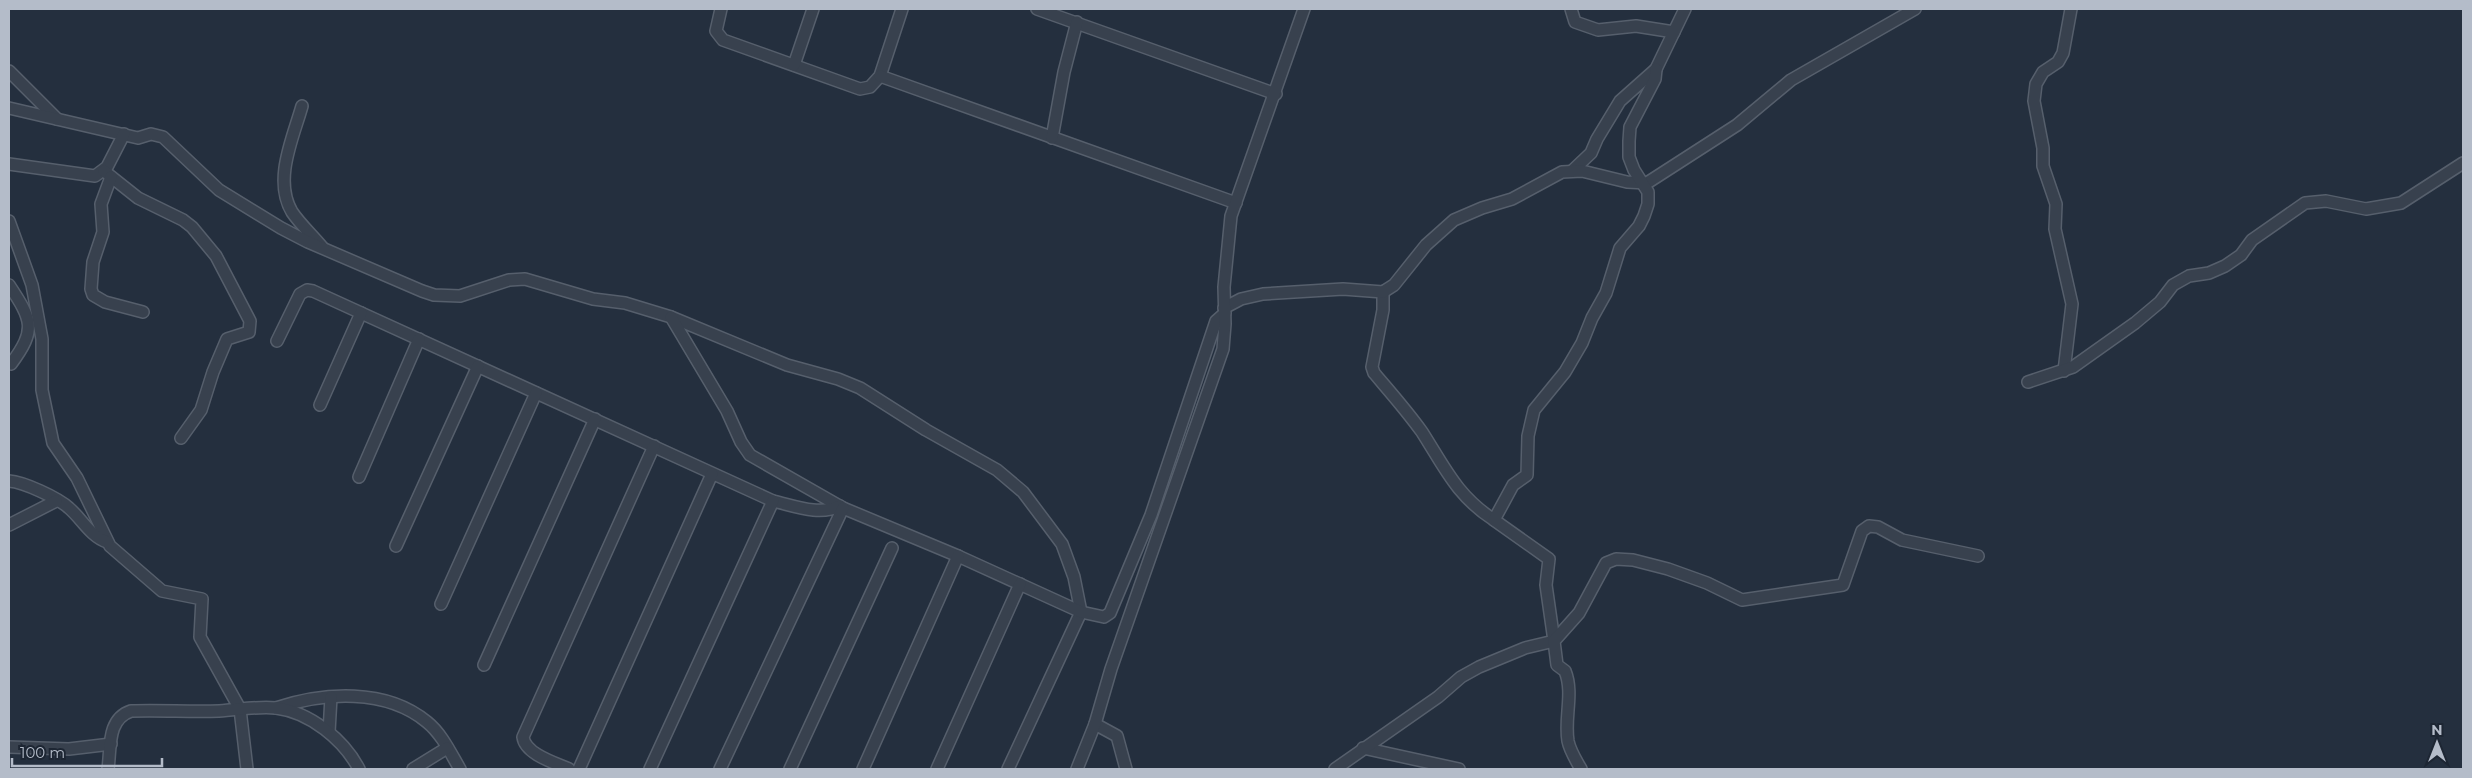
<svg xmlns="http://www.w3.org/2000/svg" width="2472" height="778" viewBox="0 0 2472 778" font-family="Montserrat,sans-serif">
  <style>
    .lines { fill: none; stroke-linecap: round; stroke-linejoin: round }
    .street-casing { stroke: #565f6c; stroke-width: 14 }
    .street { stroke: #38414e; stroke-width: 11 }
  </style>
  <rect width="100%" height="100%" fill="#242f3e"/>
  <g class="lines">
    <g class="street-casing">
      <g id="street">
        <path d="M721,9l-5,22 7,9 137,49 10,-2 10,-11 22,-67"/>
        <path d="M1037,9l239,85"/>
        <path d="M1571,9l4,13 23,8 38,-4 38,6"/>
        <path d="M794,65l19,-56"/>
        <path d="M9,71l48,48"/>
        <path d="M880,76l356,127"/>
        <path d="M302,106c-9,32 -29,74 -10,106 8,12 21,24 30,35"/>
        <path d="M9,108l129,30 13,-4 12,3 56,53 62,38 27,14 114,49 12,4 26,1 49,-16 16,-1 68,20 32,4 46,14 116,48 51,14 22,9 66,42 71,40 26,22 39,52 12,33 7,35 -73,157"/>
        <path d="M1052,138l12,-66 13,-50"/>
        <path d="M9,164l86,12 12,-9 17,-33"/>
        <path d="M104,171l34,27 45,22 9,7 24,29 34,65 -1,11 -22,7 -14,33 -12,38 -20,28"/>
        <path d="M1572,171l19,-18 6,-14 23,-38 36,-32 29,-60"/>
        <path d="M111,177l-10,27 2,28 -10,30 -2,27 2,6 12,7 38,10"/>
        <path d="M9,221l23,64 10,54v51l11,53 24,35 33,68 52,45 40,8 -2,38 40,72 7,60"/>
        <path d="M9,285c23,35 28,44 2,79"/>
        <path d="M1383,292v18l-11,57 2,6c17,20 33,38 48,59 23,36 35,64 72,88"/>
        <path d="M1224,308l17,-9 22,-5 80,-5 40,3 11,-7 32,-40 28,-25 28,-12 30,-9 50,-27 20,-1 45,11 20,1 90,-58 54,-45 124,-71"/>
        <path d="M671,317l56,94 14,31 9,13 93,53 115,48 123,56 23,5 6,-4 41,-98 65,-194 9,-8"/>
        <path d="M277,341l23,-47 7,-4 6,1 460,210c22,5 46,15 67,5"/>
        <path d="M2064,371l8,-67 -17,-75 1,-25 -13,-38v-18l-9,-47 2,-17 7,-12 15,-10 5,-9 8,-44"/>
        <path d="M2028,382l45,-15 62,-44 25,-21 13,-17 16,-9 20,-3 16,-7 16,-11 11,-15 53,-37 21,-2 40,8 35,-6 62,-40"/>
        <path d="M320,405l41,-92"/>
        <path d="M359,477l60,-138"/>
        <path d="M9,481c15,1 49,17 60,27 13,11 21,28 38,34"/>
        <path d="M9,525l47,-24"/>
        <path d="M396,546l82,-180"/>
        <path d="M441,604l95,-211"/>
        <path d="M484,665l111,-246"/>
        <path d="M276,708c48,-16 110,-20 151,14 15,12 24,32 33,47"/>
        <path d="M1095,724l22,12 9,33"/>
        <path d="M329,732l2,-35"/>
        <path d="M9,747l60,2 42,-5"/>
        <path d="M1363,748l96,21"/>
        <path d="M108,769c3,-22 -1,-50 23,-58 30,-1 59,1 88,0 19,-1 38,-5 57,-3 34,4 68,32 83,61"/>
        <path d="M413,769l34,-21"/>
        <path d="M569,769c-14,-6 -44,-15 -46,-32l131,-291"/>
        <path d="M579,769l133,-295"/>
        <path d="M650,769l123,-268"/>
        <path d="M720,769l123,-261"/>
        <path d="M790,769l102,-221"/>
        <path d="M863,769l95,-213"/>
        <path d="M937,769l83,-185"/>
        <path d="M1077,769l18,-45 16,-55 112,-320 2,-25 -1,-37 7,-71 73,-207"/>
        <path d="M1335,769l103,-72 23,-20 18,-10 46,-19 29,-7 -8,-56 3,-26 -55,-39 19,-35 14,-10 1,-39 6,-26 31,-38 17,-29 10,-25 14,-25 14,-45 19,-22 5,-10 4,-12v-12l-14,-22 -5,-13v-16l1,-14 25,-48 1,-10"/>
        <path d="M1581,769c-5,-9 -11,-18 -13,-28 -4,-23 6,-48 -3,-70l-8,-6 -3,-24 25,-28 27,-50 10,-4 17,1 35,9 39,14 35,17 101,-15 19,-54 7,-5 9,1 24,13 76,16"/>
      </g>
    </g>
    <use href="#street" class="street"/>
  </g>
  <rect width="2472" height="778" fill="none" stroke="#b4bcc9" stroke-width="20"/>
  <g transform="translate(2437 743)" stroke="#1d2633" stroke-width="4" paint-order="stroke">
  <path d="M0-4L9 19L0 12L-9 19Z" fill="#b4bcc9"/>
  <text y="-8" font-size="14" font-weight="bold" text-anchor="middle" fill="#b4bcc9">N</text>
  </g>
  <path d="M12 758v8h150v-8" fill="none" stroke="#b4bcc9" stroke-width="2.5"/>
  <text x="20" y="758" font-size="15" fill="#b4bcc9" stroke="#1d2633" stroke-width="4" paint-order="stroke">100 m</text>
</svg>
